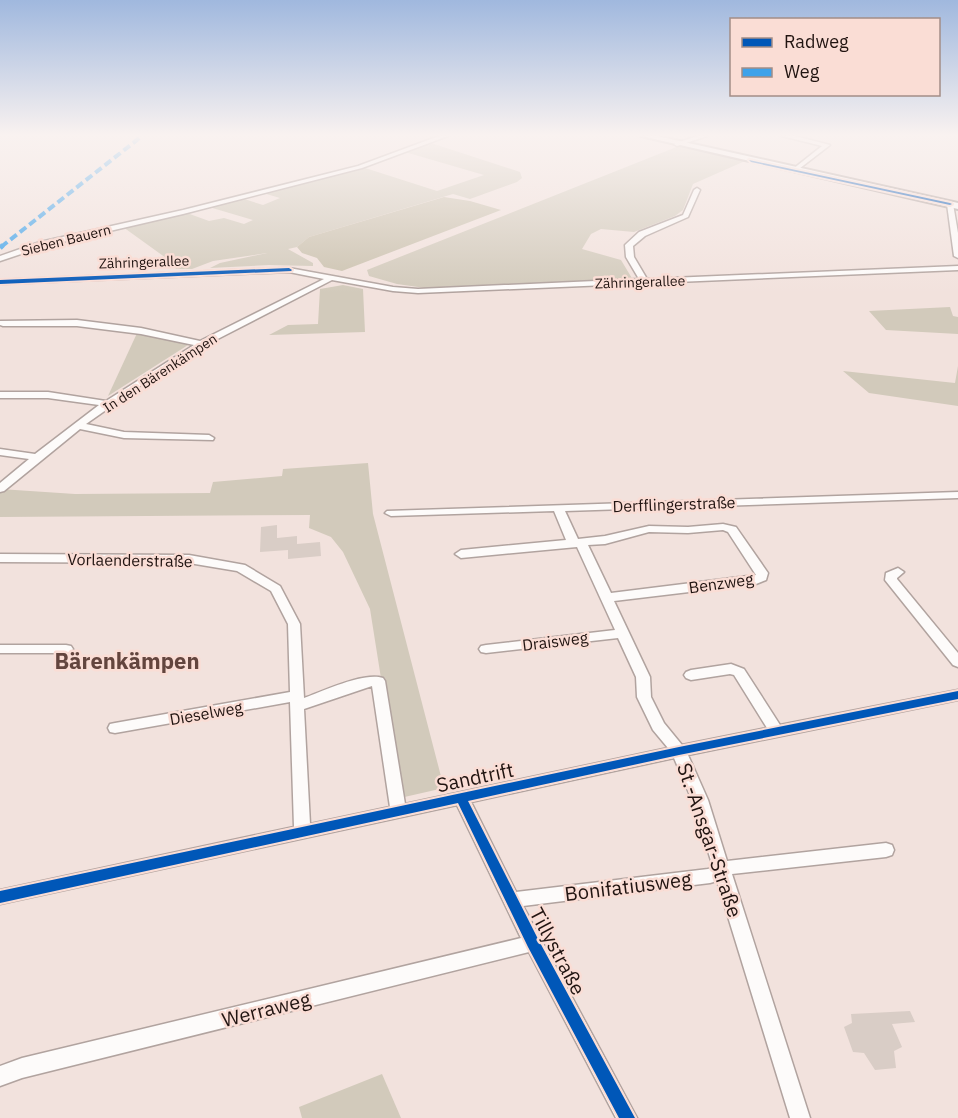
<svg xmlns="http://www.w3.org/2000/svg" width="958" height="1118" viewBox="0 0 958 1118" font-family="'IBM Plex Sans',sans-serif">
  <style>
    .green { fill: #d2cabb }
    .forest { fill: #cbc2af }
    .building { fill: #d9cdc6 }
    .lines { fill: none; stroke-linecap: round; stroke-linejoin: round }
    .street-casing { stroke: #b1a39f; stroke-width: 3 }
    .secondary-casing { stroke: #b1a39f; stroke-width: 4 }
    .street { fill: #fdfbfa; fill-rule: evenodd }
    .secondary { fill: #fdfbfa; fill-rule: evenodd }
    .quiet-far1 { stroke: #3ea2ea; stroke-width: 4; stroke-dasharray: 8 4; stroke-linecap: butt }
    .quiet { stroke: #3ea2ea; stroke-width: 5; stroke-dasharray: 10 5; stroke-linecap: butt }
    .cycleway-casing { stroke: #faddd5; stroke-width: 4 }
    .cycleway { fill: #0057b8; fill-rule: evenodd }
    .labels { text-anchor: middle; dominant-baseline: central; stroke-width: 5; stroke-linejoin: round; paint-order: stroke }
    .far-street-label { font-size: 14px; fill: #211411; stroke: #faddd5 }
    .street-label { font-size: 16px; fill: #211411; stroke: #faddd5 }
    .near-street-label { font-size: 20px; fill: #211411; stroke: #faddd5 }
    .district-label { font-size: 22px; font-weight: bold; fill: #63453e; stroke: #faddd5 }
  </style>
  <rect width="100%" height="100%" fill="#f2e2dd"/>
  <g class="green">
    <path d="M431,143l89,29 2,6 -5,4 -47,17 -17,-5 -144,43 -12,10 -9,2 25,14v3l-44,-1 -59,3 10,-5 47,-10 -54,8 -21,8h-16l-3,-6 -50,-36 64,-14 22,8 15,-3 20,6 9,-4 -44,-13 32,-9 22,7 17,-7 -17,-5 99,-26 75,24 47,-16 -79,-23z"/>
    <path d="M679,146l66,15 -52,23 -10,26 -8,6 -41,16 -33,-3 -10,5 -9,15 39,11 12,20 -208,8 -28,-4 -28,-8 -2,-6z"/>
    <path d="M343,285l20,4 2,43 -96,3 19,-10 30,-1 2,-35z"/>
    <path d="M950,307l3,9 5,1v17l-72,-4 -17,-19z"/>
    <path d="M138,331l50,14 -80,51z"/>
    <path d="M958,366v40l-89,-13 -26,-22 112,12z"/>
    <path d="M368,463l5,51 71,274 -44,10 -30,-189 -27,-57 -12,-15 -22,-9 1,-13 -310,2v-28l75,5 135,-1 3,-11 69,-6 1,-7z"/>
    <path d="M382,1074l19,44h-99l-3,-11z"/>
  </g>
  <path class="forest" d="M444,197l26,4 31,9 -159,61 -18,-4 -7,-9 -15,-5 -5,-6 12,-10z"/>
  <g class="building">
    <path d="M277,525v13l20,-2v8l23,-2 1,14 -33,3v-9l-28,2 1,-25z"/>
    <path d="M910,1011l5,11 -23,2 10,23 -8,4 2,17 -21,2 -11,-17 -11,-1 -9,-25 8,-4 -1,-9z"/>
  </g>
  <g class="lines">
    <g class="street-casing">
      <g id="street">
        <path d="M439,136h9l-86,32 -179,46 -138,32 -45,15v-5l40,-14 143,-32 175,-44z"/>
        <path d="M697,136h10l-30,10 -3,-2z"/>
        <path d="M782,136h13l35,9 -35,27 -2,-3 29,-23z"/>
        <path d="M697,188l3,2 -12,27 -43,19 -12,10 1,11 13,22 311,-13v4l-540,23 -25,-2 -61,-11 -126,65 -53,32 -67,47 38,8 85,3 5,3 -1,2 -89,-2 -44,-9 -76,62 -4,1v-9l29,-24 -29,-4v-6l35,5 64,-49 -51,-7h-48v-6h48l58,9 88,-56 -53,-11 -64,-8h-74l-3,-1v-4l77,-1 64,8 59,13 124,-62 -35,-7 -289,12v-4l289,-12 104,19 25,2 221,-10 -13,-22 -1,-12 14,-13 44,-17 11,-25z"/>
        <path d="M950,202l3,2 5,29v25l-4,-2 -7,-52z"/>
        <path d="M958,492v6l-393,13 13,28 27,-3 44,-10 39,1 35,-3 13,3 32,46 -2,7 -10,4 -142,17 36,76 1,20 13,26 18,22 85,-17 -33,-53 -4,-1 -39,6 -5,-2 -2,-3 2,-3 5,-2 40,-6 13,5 36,56 178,-35v10l-270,55 20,45 19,61 159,-18 6,2 2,5 -2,5 -6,2 -154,17 78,244h-20l-73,-237 -7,2 -187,23 114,212h-21l-87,-166 -507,126 -22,8v-20l22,-8 499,-120 -64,-133 -457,99v-14l294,-63 -4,-125 -175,31 -5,-1 -2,-4 2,-4 5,-1 175,-31 -2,-68 -17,-33 -34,-20 -48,-8 -189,-1v-8l189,1 56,10 35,21 20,38 4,74c20,-7 59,-26 79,-20l2,3 20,123 263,-56 -15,-18 -16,-33 -1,-20 -18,-39 -132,15 -5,-1 -2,-3 2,-3 5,-1 129,-15 -38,-83 -116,11 -6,-4 6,-4 105,-10 -12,-29 -163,5 -6,-3 2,-2zM723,530l5,2 28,43 -145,18 -23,-48 17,-1 44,-12 39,1zM372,686l18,121 -80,17 -6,-115zM674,758l18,42 21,67 -5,2 -192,23 -45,-90z"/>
        <path d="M898,568l6,4 -7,6v1l61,74v14l-5,-2 -68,-85 1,-7z"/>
        <path d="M0,645h66l5,1 2,3 -2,3 -5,1h-66z"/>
      </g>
    </g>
    <g class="secondary-casing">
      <path id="secondary" d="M641,136h16l301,67v6z"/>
    </g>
    <use href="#street" class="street"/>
    <use href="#secondary" class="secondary"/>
    <path class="quiet-far1" d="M1,247l141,-111"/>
    <path class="quiet" d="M0,248l3,-3"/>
    <g class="cycleway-casing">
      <g id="cycleway">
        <path d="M749,160l201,43 2,1 -2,1 -199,-43z"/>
        <path d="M289,268l3,2 -1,1 -291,13v-4z"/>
        <path d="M958,691v8l-279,56 -211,46 70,138 97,179h-16l-91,-171 -70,-144 -458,100v-12l679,-144z"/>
      </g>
    </g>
    <use href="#cycleway" class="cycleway"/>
  </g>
  <linearGradient id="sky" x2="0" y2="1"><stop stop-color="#a0b8de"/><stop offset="0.46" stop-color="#f9f2f0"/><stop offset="1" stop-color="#f9f2f0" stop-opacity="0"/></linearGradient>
  <rect width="958" height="293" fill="url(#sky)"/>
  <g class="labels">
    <g class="far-street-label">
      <text transform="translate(66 240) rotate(-14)">Sieben Bauern</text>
      <text transform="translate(144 262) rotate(-2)">Zähringerallee</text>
      <text transform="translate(640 282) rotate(-2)">Zähringerallee</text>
      <text transform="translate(160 373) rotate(-33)">In den Bärenkämpen</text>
    </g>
    <g class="street-label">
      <text transform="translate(674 504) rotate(-2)">Derfflingerstraße</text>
      <text transform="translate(130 560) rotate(1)">Vorlaenderstraße</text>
      <text transform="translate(721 583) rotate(-8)">Benzweg</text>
      <text transform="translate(555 641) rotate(-7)">Draisweg</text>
      <text transform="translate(206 713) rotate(-10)">Dieselweg</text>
    </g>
    <g class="near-street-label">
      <text transform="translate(475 777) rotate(-12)">Sandtrift</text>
      <text transform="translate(710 840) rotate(71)">St.-Ansgar-Straße</text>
      <text transform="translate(628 886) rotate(-7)">Bonifatiusweg</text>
      <text transform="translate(558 951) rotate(62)">Tillystraße</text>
      <text transform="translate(266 1009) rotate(-14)">Werraweg</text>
    </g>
    <g class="district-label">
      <text x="127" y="660">Bärenkämpen</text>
    </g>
  </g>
  <rect x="730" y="18" width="210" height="78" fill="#faddd5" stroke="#a38d87" stroke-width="1.5"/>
  <rect x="742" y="38" width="30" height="9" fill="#0057b8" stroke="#a38d87" stroke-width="1.5"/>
  <text x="784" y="48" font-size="18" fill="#211411">Radweg</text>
  <rect x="742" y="68" width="30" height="9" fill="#3ea2ea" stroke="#a38d87" stroke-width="1.5"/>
  <text x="784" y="78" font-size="18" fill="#211411">Weg</text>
</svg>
